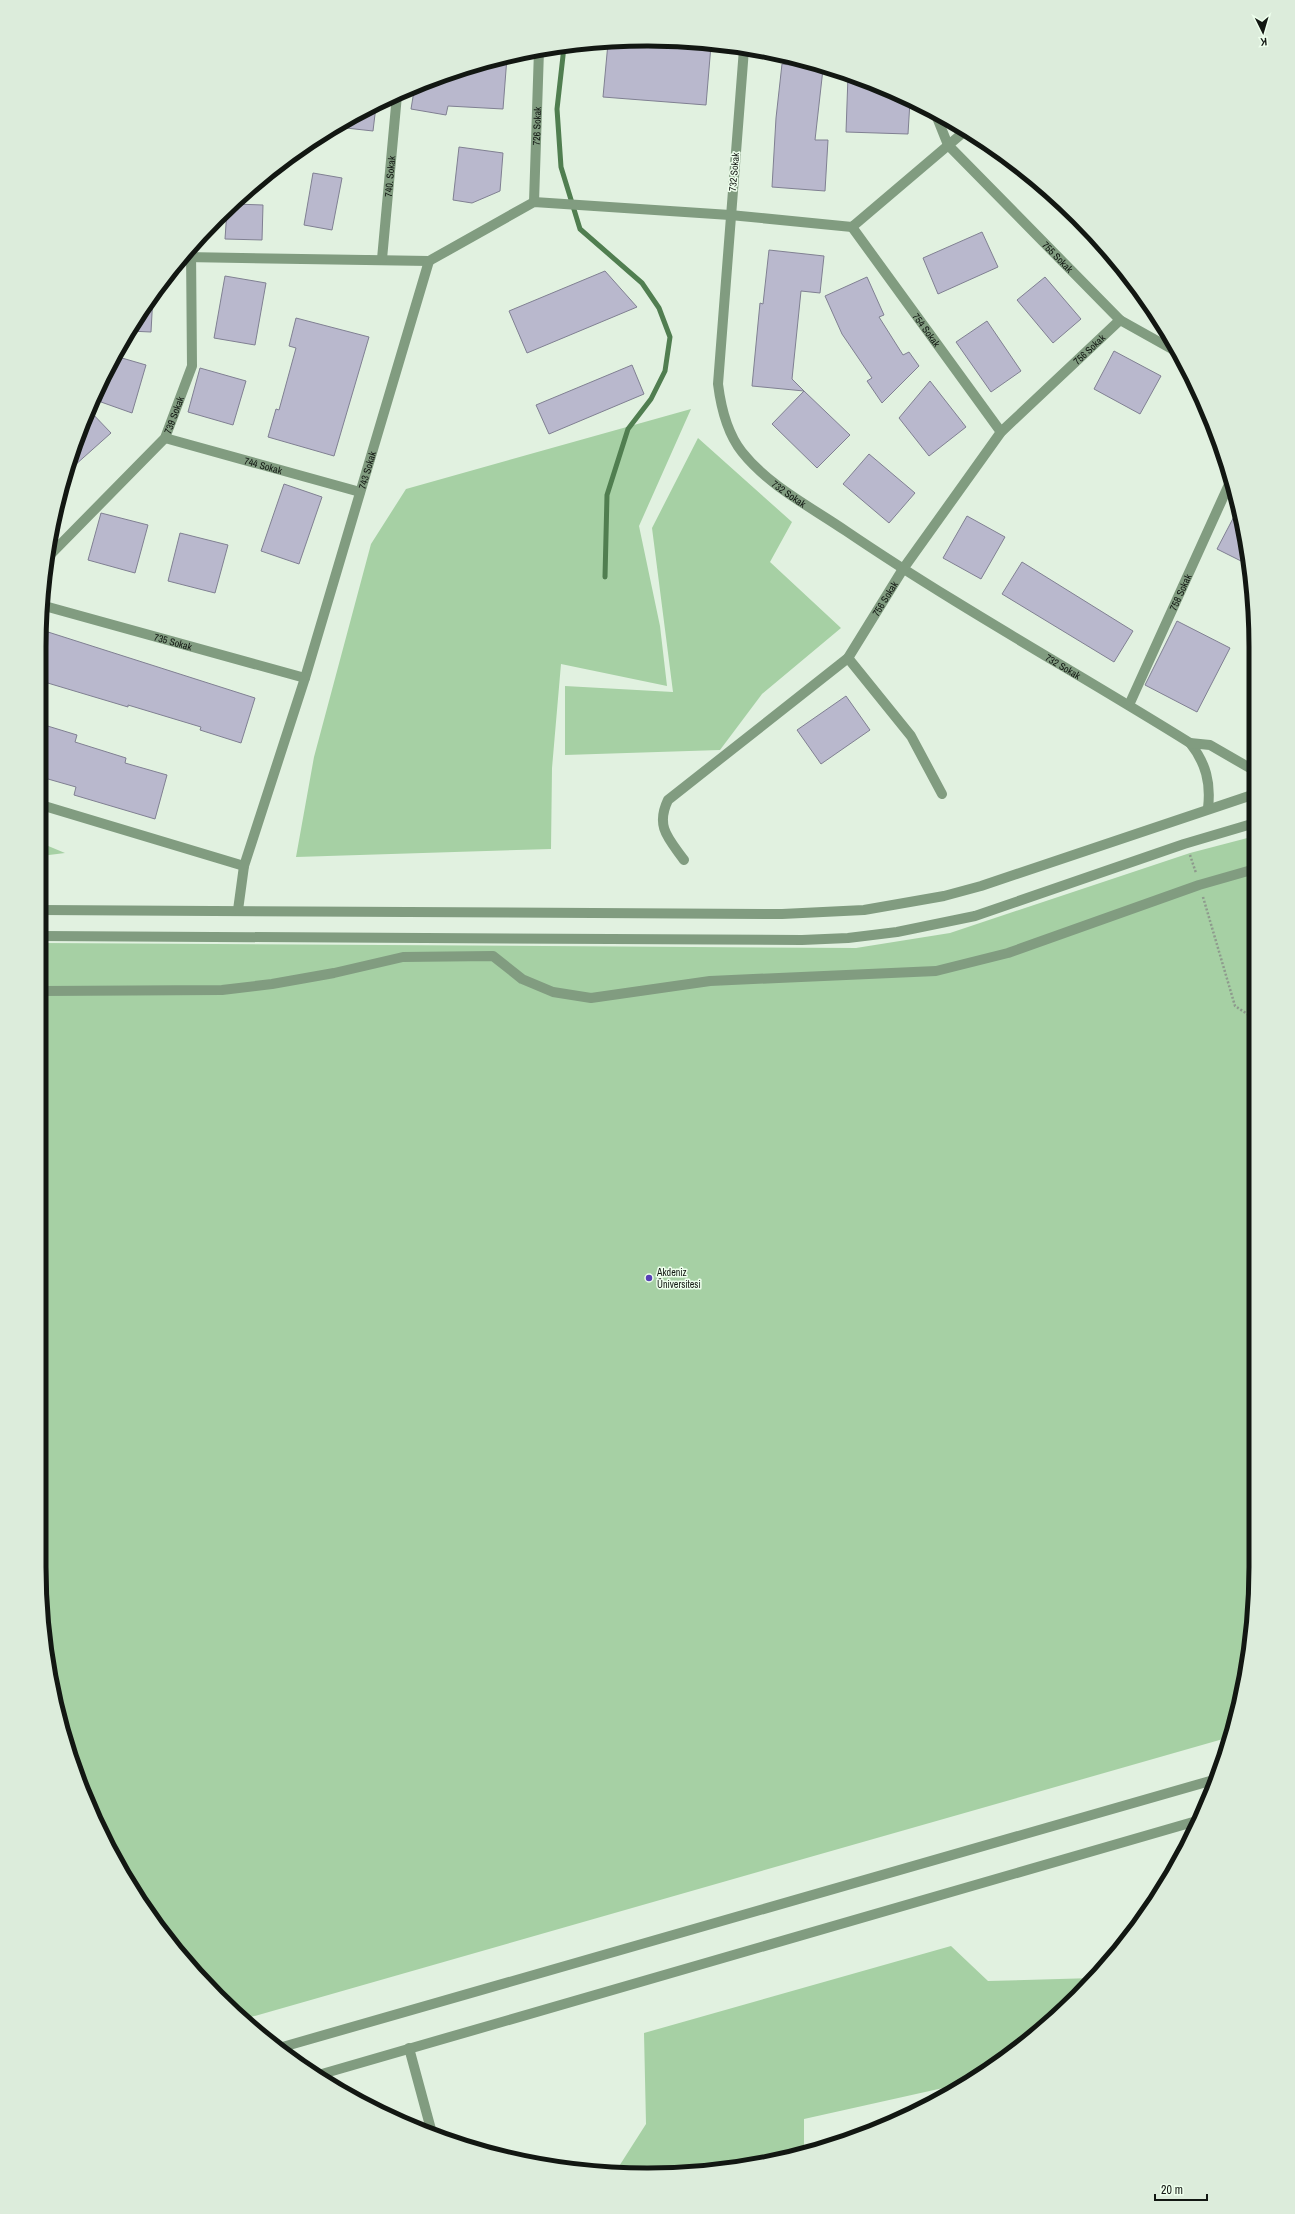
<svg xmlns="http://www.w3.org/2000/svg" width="1295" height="2214" viewBox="0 0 1295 2214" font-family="'Archivo Narrow',sans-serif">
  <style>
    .green { fill: #a6d0a4 }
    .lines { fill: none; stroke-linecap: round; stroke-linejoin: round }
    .stream { stroke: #507e50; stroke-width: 5 }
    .building { fill: #b9b8cd; stroke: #808092 }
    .path { stroke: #8e9a8d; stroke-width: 2.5; stroke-dasharray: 2 2; stroke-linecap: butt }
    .minor { stroke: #819c80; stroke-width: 10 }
    .poi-dot { fill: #573fb7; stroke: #eeffed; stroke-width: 1.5 }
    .labels { text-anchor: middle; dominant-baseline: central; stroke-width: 3; stroke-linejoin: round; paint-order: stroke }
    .street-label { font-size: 10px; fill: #121712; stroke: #eeffed }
    .poi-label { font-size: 10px; fill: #121712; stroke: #eeffed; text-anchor: start }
    .rim { fill: none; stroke: #121712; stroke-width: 5 }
  </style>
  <rect width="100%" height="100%" fill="#e1f1e0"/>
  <g class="green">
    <path d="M691,409l-52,117 21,100 7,60 -106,-22 -9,104 -1,81 -255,8 18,-100 57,-213 35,-55z"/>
    <path d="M698,438l94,84 -22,40 71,66 -79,66 -42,56 -155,5v-69l108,6 -21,-164z"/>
    <path d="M1255,836v771l-11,78 -14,52 -986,282 -27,-22 -52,-60 -63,-101 -31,-74 -27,-116 -2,-703 814,5 94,-15 240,-80z"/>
    <path d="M41,843l24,10 -24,3z"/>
    <path d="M951,1946l37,35 106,-3 -76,71 -61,41 -5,-4 -148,33v33l-38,11 -79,11 -71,-3 30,-47 -2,-91z"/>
  </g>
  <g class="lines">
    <path class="stream" d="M564,47l-7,62 4,58 19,62 62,54 17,25 11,29 -5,34 -14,28 -23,30 -21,66 -2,82"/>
  </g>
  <g class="building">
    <path d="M647,39l64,6 -5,60 -103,-8 5,-54z"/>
    <path d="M507,57l-4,52 -55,-3 -2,9 -35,-6 4,-24z"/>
    <path d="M782,64l41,5 -8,71h13l-3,51 -53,-4 4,-69z"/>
    <path d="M848,76l32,9 30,16 -2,33 -62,-2z"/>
    <path d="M376,106l-3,25 -36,-4 38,-20z"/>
    <path d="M459,147l44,6 -3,38 -28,12 -19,-3z"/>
    <path d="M313,173l29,5 -10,52 -28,-5z"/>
    <path d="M234,204l29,1 -1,35 -37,-1 2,-29z"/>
    <path d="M982,232l16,35 -60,27 -15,-36z"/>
    <path d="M769,250l55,6 -4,37 -19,-2 -9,88 12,12 -52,-5 8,-83 3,1z"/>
    <path d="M605,271l32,36 -110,46 -18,-42z"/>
    <path d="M225,276l41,7 -11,62 -41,-7z"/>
    <path d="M867,277l17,38 -5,2 24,38 6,-3 10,14 -37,37 -15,-22 5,-3 -30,-44 -17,-38z"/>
    <path d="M1045,277l36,42 -28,24 -36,-43z"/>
    <path d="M153,295l-2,37 -22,-1 12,-21z"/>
    <path d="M296,318l73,19 -35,119 -66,-19 8,-28 3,1 17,-62 -7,-2z"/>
    <path d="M987,321l34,50 -30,21 -35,-50z"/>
    <path d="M1114,351l47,25 -21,38 -46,-25z"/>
    <path d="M115,356l31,9 -14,48 -31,-11z"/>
    <path d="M632,365l12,29 -95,40 -13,-29z"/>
    <path d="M200,368l46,13 -13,44 -45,-13z"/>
    <path d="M930,381l36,46 -37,29 -30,-38z"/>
    <path d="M804,391l46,44 -33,33 -45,-44z"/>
    <path d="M89,410l22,23 -46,41 6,-22z"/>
    <path d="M869,454l46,39 -26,30 -46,-39z"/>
    <path d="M284,484l38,13 -23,67 -38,-13z"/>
    <path d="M1239,507l5,22 5,36 -32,-16z"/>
    <path d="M101,513l47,12 -13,48 -47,-13z"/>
    <path d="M967,516l38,21 -24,42 -38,-21z"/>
    <path d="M180,533l48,12 -13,48 -47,-12z"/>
    <path d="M1022,562l111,69 -19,31 -112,-68z"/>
    <path d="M1177,621l53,27 -33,64 -52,-27z"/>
    <path d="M48,632l207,66 -14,45 -41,-13 1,-3 -73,-22v2l-87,-26v-23z"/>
    <path d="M846,696l24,34 -49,34 -24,-34z"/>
    <path d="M41,724l36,11 -2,7 51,16 -1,5 42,12 -12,44 -81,-24 2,-8 -35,-10z"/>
  </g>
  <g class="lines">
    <g class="path">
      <path d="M1190,855l6,18"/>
      <path d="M1203,897l32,109 20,13"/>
    </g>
    <g class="minor">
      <path id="s1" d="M744,49l-26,335c3,24 9,49 24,68 27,34 69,55 104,79 112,76 230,141 344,212 16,20 21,40 18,65"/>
      <path id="s2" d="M936,115l12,30 172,175 59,33"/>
      <path id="s3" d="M534,202l5,-152"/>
      <path id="s4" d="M852,227l149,205"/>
      <path d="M185,257l244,4 105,-59 196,13 122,12 113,-96"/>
      <path id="s5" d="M382,259l15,-164"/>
      <path id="s6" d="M165,438l195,54"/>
      <path id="s7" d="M47,558l118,-120 27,-72 -1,-117"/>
      <path id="s8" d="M41,605l264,73"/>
      <path d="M848,658l63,78 31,58"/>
      <path id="s9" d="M1129,705l102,-225"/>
      <path d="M1190,743l20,2 45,26"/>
      <path d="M41,805l203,61"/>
      <path id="s10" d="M684,860c-15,-21 -29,-33 -16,-60l180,-142 55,-89 98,-137 119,-112"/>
      <path d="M41,910l741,4 82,-4 80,-14 37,-10 274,-92"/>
      <path id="s11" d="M238,910l6,-44 61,-188 124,-417"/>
      <path d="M42,936l760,4 46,-2 49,-6 78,-16 209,-72 71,-21"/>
      <path d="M42,991l180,-1 50,-6 62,-11 69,-16 90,-1 29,23 31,13 38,6 119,-17 226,-10 72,-18 191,-68 56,-16"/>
      <path d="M279,2048l938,-269"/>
      <path d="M409,2048l23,85"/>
      <path d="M315,2076l885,-256"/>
    </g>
  </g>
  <circle class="poi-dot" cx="649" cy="1278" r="4"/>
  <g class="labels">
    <g class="street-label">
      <text stroke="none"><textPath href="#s3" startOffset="76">726 Sokak</textPath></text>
      <text transform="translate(734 172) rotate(-85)">732 Sokak</text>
      <text stroke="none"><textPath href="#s5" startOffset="83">740. Sokak</textPath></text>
      <text stroke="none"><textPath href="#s2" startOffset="189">755 Sokak</textPath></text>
      <text stroke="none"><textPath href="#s4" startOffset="127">754 Sokak</textPath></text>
      <text stroke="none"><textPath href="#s10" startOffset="690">756 Sokak</textPath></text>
      <text stroke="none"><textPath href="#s7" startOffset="193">739 Sokak</textPath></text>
      <text stroke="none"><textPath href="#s6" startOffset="102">744 Sokak</textPath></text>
      <text stroke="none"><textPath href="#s11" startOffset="459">743 Sokak</textPath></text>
      <text stroke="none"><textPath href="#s1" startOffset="472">732 Sokak</textPath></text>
      <text stroke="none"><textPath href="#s9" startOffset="124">758 Sokak</textPath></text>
      <text stroke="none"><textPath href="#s10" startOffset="366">756 Sokak</textPath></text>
      <text stroke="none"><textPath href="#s8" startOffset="137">735 Sokak</textPath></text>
      <text stroke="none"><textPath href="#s1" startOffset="796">732 Sokak</textPath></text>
    </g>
    <g class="poi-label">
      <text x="657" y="1272">Akdeniz<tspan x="657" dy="12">Üniversitesi</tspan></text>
    </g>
  </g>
  <path d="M0 0H1295V2214H0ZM647 46H648A601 601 0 0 1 1249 647V1567A601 601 0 0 1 648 2168H647A601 601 0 0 1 46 1567V647A601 601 0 0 1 647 46Z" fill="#dcecdb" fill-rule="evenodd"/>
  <path class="rim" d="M647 46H648A601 601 0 0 1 1249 647V1567A601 601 0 0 1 648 2168H647A601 601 0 0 1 46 1567V647A601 601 0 0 1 647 46Z"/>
  <g transform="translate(1263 32) rotate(175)" stroke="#eeffed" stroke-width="3" paint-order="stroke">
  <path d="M0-3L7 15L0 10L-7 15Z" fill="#121712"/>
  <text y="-6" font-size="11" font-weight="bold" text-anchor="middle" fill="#121712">K</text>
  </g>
  <path d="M1155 2194v6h52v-6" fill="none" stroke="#121712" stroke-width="2"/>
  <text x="1161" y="2194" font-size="12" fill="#121712" stroke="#eeffed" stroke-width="3" paint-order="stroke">20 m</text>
</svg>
